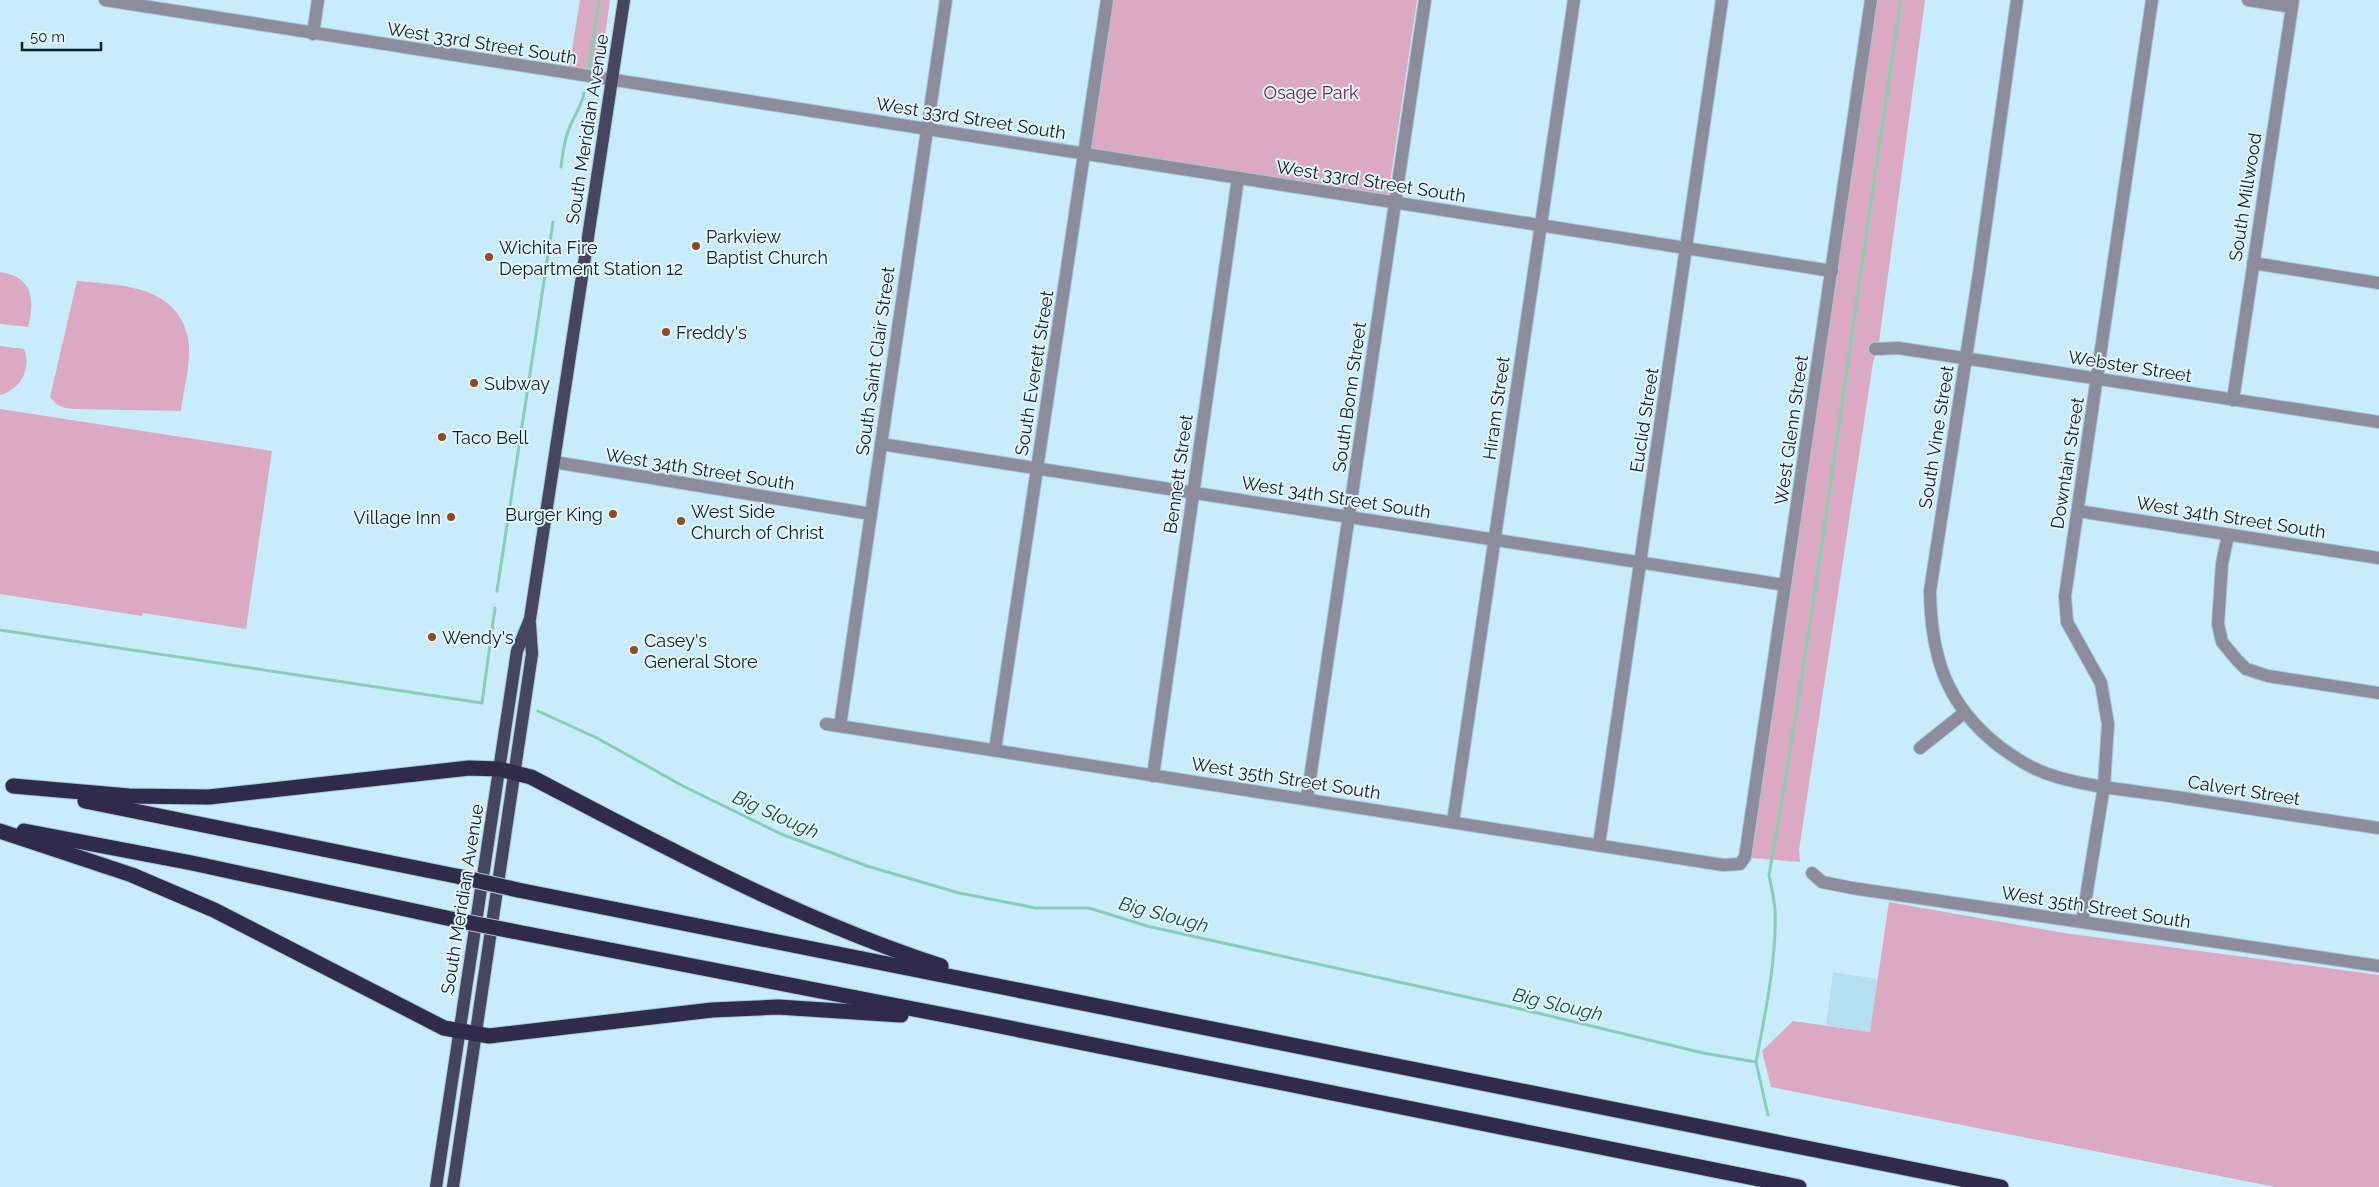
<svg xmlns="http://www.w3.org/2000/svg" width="2379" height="1187" viewBox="0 0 2379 1187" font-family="Raleway,sans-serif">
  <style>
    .built { fill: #b6def1 }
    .green { fill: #dca9c2 }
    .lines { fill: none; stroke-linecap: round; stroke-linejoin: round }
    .stream { stroke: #86cfb3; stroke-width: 3 }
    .minor-casing { stroke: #a8c7d6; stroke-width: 14 }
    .major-casing { stroke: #a8c7d6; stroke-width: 14 }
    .highway-casing { stroke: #a8c7d6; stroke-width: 17 }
    .minor { stroke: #8d8c9c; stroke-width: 12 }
    .major { stroke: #47445f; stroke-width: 12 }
    .highway { stroke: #2f2b49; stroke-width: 15 }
    .highway-bridge-casing { stroke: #a8c7d6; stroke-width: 17; stroke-linecap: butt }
    .highway-bridge { stroke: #2f2b49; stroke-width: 15 }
    .poi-dot { fill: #8f4a21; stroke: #e5f6fe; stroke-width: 2 }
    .labels { text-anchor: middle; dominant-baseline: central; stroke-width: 4; stroke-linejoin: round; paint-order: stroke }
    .street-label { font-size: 18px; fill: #0f1f27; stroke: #e5f6fe }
    .park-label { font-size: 18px; fill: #6d254e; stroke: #e5f6fe }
    .poi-label { font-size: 18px; fill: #0f1f27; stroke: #e5f6fe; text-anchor: start }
    .water-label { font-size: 19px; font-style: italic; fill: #185340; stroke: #e5f6fe }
  </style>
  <rect width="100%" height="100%" fill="#c9ecfc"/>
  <path class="built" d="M1833,972l45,7 -8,53 -44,-7z"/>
  <g class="green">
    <path d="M580,0h30l-9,64c-7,11 -20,6 -32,4z"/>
    <path d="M1111,0h306l-29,196 -299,-46z"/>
    <path d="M1877,0h48l-46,342 -6,21 -74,487 1,12 -49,-4z"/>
    <path d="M0,272c33,5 35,27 28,55l-28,-3z"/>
    <path d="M77,281c43,4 100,4 111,57 4,22 -4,50 -7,73l-107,-2c-12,-1 -17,-3 -24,-12z"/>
    <path d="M0,346l24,3c8,20 -4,41 -24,46z"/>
    <path d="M0,409l272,42 -26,178 -103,-16 -1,3 -142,-22z"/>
    <path d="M1889,902l175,31 315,42v212h-104l-504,-100 -9,-36 31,-30 77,11z"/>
  </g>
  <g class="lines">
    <g class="stream">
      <path d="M589,69l10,-69"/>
      <path d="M561,167c2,-16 4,-31 11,-45 5,-11 10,-18 12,-29"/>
      <path d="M497,591l56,-369"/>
      <path d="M0,630l482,73 13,-95"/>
      <path d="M538,711l59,27 86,48 98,48 86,32 92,27 77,15h53l58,18 40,9 338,75 178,43 53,9 12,53"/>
      <path d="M1756,1062c9,-47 21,-104 19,-153 -1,-11 -4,-23 -6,-34 51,-290 87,-583 132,-875"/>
    </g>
    <g class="minor-casing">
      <g id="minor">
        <path d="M105,0l1727,271"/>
        <path d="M2017,0l-38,273 -49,318c1,66 16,114 70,156 18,13 35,24 57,30 38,11 80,14 119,20 68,11 135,21 203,31"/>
        <path d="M2248,0l43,7"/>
        <path d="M313,34l5,-34"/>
        <path d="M2253,263l126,20"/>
        <path d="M1875,349l23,-1 481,74"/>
        <path d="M2233,400l60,-400"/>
        <path d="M881,444l904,141"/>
        <path d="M554,462l317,52"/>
        <path d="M2078,511l301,47"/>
        <path d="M2228,535l-6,29 -4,60 4,18 15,18 9,9 22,7 111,17"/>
        <path d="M826,724l897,141 17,-1 5,-7 126,-857"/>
        <path d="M840,726l106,-726"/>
        <path d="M1920,748l44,-35"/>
        <path d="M995,750l112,-750"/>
        <path d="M1153,776l85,-598"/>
        <path d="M1307,799l118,-799"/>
        <path d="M1453,822l121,-822"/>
        <path d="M1599,845l123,-845"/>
        <path d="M1812,873l10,9 30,6 527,78"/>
        <path d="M2082,922l22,-136 4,-62 -7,-41 -34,-61 -2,-26 87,-596"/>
      </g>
    </g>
    <g class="major-casing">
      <g id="major">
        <path d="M436,1187l81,-536 13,-32 94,-619"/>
        <path d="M453,1187l79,-533 -2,-30"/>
      </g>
    </g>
    <g class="highway-casing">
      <g id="highway">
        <path d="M13,786l116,10 80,1 260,-29 30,1 32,8c134,70 266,142 410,189"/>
        <path d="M85,801l376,76"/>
        <path d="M0,831l132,44 82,35 230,118 45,8 223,-26 66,-3 123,8"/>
        <path d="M24,831l168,32 264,57"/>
        <path d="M518,890l1483,297"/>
        <path d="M512,931l448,87 839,169"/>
      </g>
    </g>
    <use href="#minor" class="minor"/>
    <use href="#major" class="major"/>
    <use href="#highway" class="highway"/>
    <g class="highway-bridge-casing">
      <g id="highway-bridge">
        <path d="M461,877l57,13"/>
        <path d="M456,920l56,11"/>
      </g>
    </g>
    <use href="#highway-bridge" class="highway-bridge"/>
  </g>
  <g class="poi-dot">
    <circle cx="696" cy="246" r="5"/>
    <circle cx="489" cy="257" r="5"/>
    <circle cx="666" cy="332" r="5"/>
    <circle cx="474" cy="383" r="5"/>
    <circle cx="442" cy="437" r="5"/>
    <circle cx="613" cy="514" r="5"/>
    <circle cx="451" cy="517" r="5"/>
    <circle cx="681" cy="521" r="5"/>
    <circle cx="432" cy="637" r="5"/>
    <circle cx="634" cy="650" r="5"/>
  </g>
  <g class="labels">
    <g class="street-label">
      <text transform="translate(482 43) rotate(9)">West 33rd Street South</text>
      <text transform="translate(971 118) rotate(9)">West 33rd Street South</text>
      <text transform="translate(587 129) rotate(-81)">South Meridian Avenue</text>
      <text transform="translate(1371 181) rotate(9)">West 33rd Street South</text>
      <text transform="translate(2245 197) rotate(-81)">South Millwood</text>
      <text transform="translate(875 361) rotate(-82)">South Saint Clair Street</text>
      <text transform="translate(2130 366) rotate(9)">Webster Street</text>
      <text transform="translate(1034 373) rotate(-81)">South Everett Street</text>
      <text transform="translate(1349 397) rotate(-82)">South Bonn Street</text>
      <text transform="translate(1496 408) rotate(-82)">Hiram Street</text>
      <text transform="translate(1644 420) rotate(-81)">Euclid Street</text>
      <text transform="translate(1791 430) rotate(-82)">West Glenn Street</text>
      <text transform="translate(1936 437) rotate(-81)">South Vine Street</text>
      <text transform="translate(2067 463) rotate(-81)">Downtain Street</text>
      <text transform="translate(700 469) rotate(9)">West 34th Street South</text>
      <text transform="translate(1178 474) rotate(-82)">Bennett Street</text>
      <text transform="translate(1336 497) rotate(9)">West 34th Street South</text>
      <text transform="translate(2231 517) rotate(9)">West 34th Street South</text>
      <text transform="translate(1286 778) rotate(9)">West 35th Street South</text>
      <text transform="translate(2244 790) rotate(9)">Calvert Street</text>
      <text transform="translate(462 899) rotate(-81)">South Meridian Avenue</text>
      <text transform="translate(2096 907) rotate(9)">West 35th Street South</text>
    </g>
    <g class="park-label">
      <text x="1311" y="92">Osage Park</text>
    </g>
    <g class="poi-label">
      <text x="706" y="236">Parkview<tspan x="706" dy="21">Baptist Church</tspan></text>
      <text x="499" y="247">Wichita Fire<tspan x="499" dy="21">Department Station 12</tspan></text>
      <text x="676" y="332">Freddy's</text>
      <text x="484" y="383">Subway</text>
      <text x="452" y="437">Taco Bell</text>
      <text x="691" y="511">West Side<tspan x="691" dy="21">Church of Christ</tspan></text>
      <text x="603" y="514" text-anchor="end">Burger King</text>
      <text x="441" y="517" text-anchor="end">Village Inn</text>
      <text x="442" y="637">Wendy's</text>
      <text x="644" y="640">Casey's<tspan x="644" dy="21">General Store</tspan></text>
    </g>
    <g class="water-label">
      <text transform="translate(776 814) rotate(24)">Big Slough</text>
      <text transform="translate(1164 914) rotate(15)">Big Slough</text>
      <text transform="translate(1558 1004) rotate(13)">Big Slough</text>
    </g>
  </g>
  <path d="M22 42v8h79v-8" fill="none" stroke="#0f1f27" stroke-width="2.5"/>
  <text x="30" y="42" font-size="15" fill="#0f1f27" stroke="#e5f6fe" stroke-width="4" paint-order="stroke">50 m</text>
</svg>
